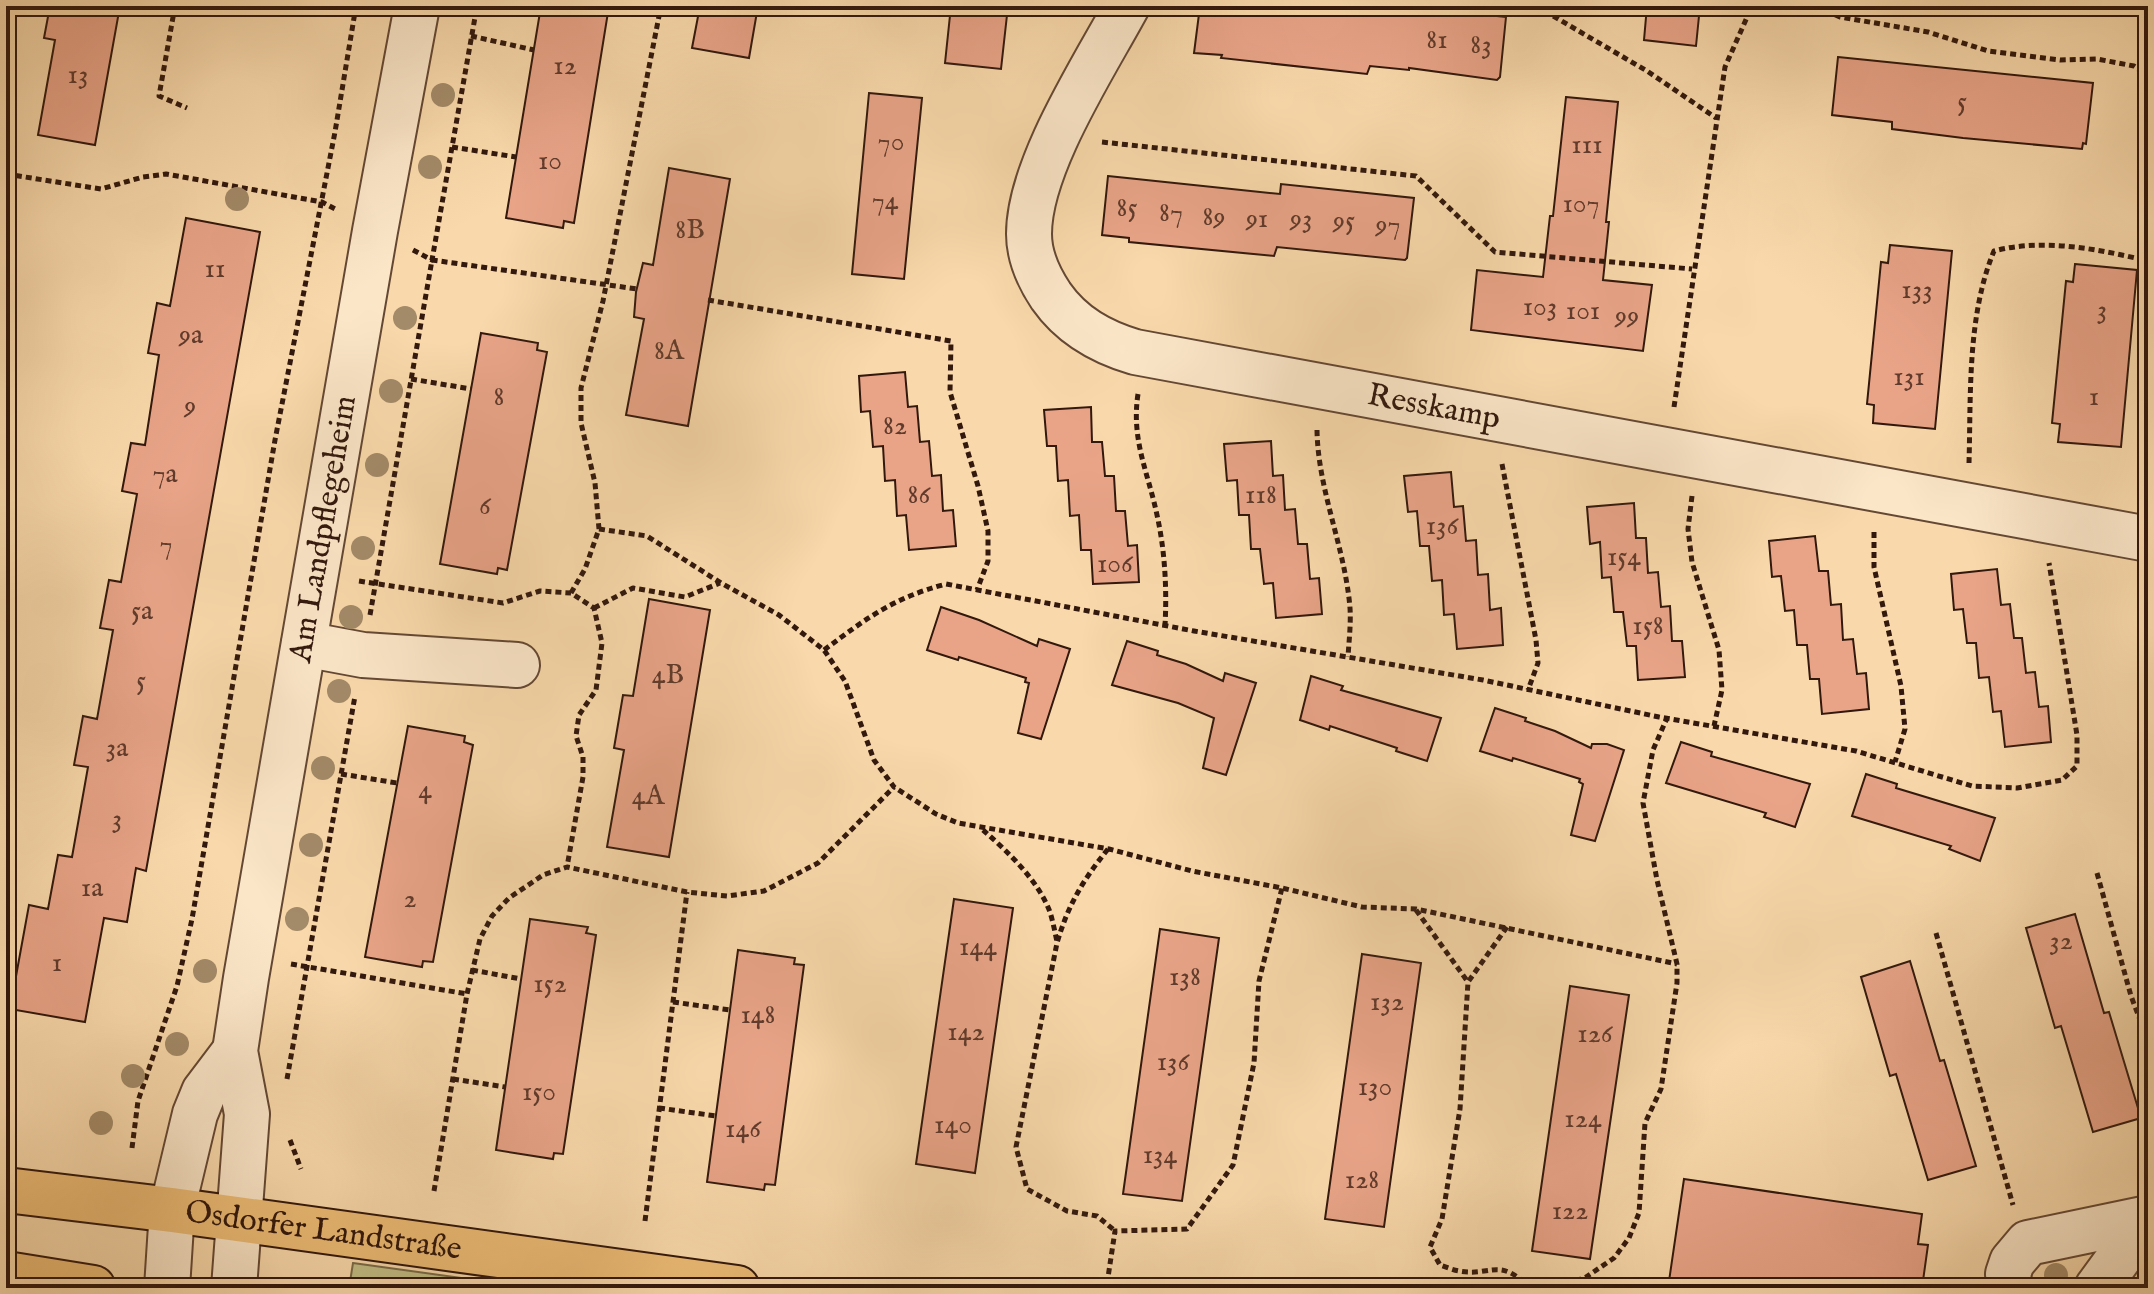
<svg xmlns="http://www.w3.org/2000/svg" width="2154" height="1294" viewBox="0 0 2154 1294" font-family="'IM FELL English',serif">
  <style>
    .green { fill: #c2be86; stroke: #7a6b4a; stroke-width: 2 }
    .building { fill: #e9a488; stroke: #32180d; stroke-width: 2 }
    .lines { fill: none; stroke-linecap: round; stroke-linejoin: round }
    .minor-casing { stroke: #644834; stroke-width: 48 }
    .major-casing { stroke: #32180d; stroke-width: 48 }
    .path { stroke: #32180d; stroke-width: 5; stroke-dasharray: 6 4; stroke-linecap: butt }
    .minor { stroke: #fbe6c8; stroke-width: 44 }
    .major { stroke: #ecbc76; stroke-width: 44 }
    .tree { fill: #a38a68 }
    .labels { text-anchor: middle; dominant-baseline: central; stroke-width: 6; stroke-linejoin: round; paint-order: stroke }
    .number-label { font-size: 28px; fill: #603b2c }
    .street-label { font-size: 32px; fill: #32180d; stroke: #fbe6c8 }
  </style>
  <rect width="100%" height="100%" fill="#f9d9ab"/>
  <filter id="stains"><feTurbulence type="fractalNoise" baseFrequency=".0025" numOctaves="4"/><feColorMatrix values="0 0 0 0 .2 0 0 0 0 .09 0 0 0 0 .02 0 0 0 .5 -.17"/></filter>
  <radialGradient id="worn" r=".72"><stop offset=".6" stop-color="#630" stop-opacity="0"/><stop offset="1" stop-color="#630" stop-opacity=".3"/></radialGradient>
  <path class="green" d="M353,1263l181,25h-185z"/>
  <g class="building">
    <path d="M50,6h70l-25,139 -57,-10 17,-95 -11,-2z"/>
    <path d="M541,6h68l-35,217 -10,-2 -1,7 -57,-10z"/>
    <path d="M700,6h58l-9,52 -57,-10z"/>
    <path d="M951,6h57l-7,63 -56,-6z"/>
    <path d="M1200,6h119l54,6 1,-6h32l100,11 -6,60 -3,3 -88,-12v2l-39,-4 -3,8 -146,-16 1,-3 -28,-2z"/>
    <path d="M1647,6h53l-4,40 -52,-6z"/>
    <path d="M1838,57l255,26 -7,61 -3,-1 -1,6 -119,-11 -71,-9v-7l-60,-7z"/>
    <path d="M869,93l53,5 -18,181 -52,-5z"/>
    <path d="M1566,97l52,5 -12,120h3l-6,58 49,5 -9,66 -172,-21 6,-60 66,7 7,-61h3z"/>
    <path d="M669,168l61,11 -42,247 -62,-11 18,-96 -10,-2 2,-25 7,-29 10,2z"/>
    <path d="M1108,176l172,18 1,-10 133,14 -7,60 -2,2 -128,-13 -3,9 -145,-14v-4l-27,-3z"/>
    <path d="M186,218l74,14 -114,639 -10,-3 -9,54 -23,-4 -19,104 -75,-13 19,-104 19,4 10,-54 14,2 16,-90 -14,-2 9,-49 14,3 16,-89 -13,-2 9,-48 12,2 16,-88 -15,-3 9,-48 14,2 14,-90 -11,-2 9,-50 13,3z"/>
    <path d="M1890,245l62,6 -17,178 -62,-6 1,-18 -7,-1 14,-142 7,1z"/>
    <path d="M2075,264l62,6 -16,177 -63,-5 2,-18 -8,-1 14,-142 7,1z"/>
    <path d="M481,333l57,10 -1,7 10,2 -40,218 -9,-2 -1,6 -57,-10z"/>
    <path d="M905,372l3,35 9,-1 3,36 9,-1 3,35 9,-1 2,36 10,-1 3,36 -47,4 -3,-35 -9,1 -2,-36 -10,1 -2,-35 -10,1 -3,-36 -9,1 -2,-36z"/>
    <path d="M1091,407l1,35h10l3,34h9l2,35h9l3,35 9,-1 2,37 -46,2 -2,-34h-10l-2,-35 -9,1 -2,-36 -10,1 -2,-35h-9l-3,-36z"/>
    <path d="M1271,441l2,35 10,-1 2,35 10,-1 3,35h9l3,35 9,-1 3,36 -46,4 -3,-35 -9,1 -4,-35h-9l-2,-34h-10l-2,-35 -10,1 -3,-37z"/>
    <path d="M1451,472l3,35 9,-1 3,35 10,-1 2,35 10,-1 2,36 11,-2 2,37 -46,4 -3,-35 -10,1 -2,-35 -10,1 -3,-35h-9l-3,-35 -9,1 -4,-36z"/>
    <path d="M1634,503l2,35h10l2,35 10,-1 3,35 9,-1 2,35h10l3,36 -47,3 -2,-34h-9l-4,-34h-9l-3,-35 -9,1 -2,-36 -10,2 -3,-37z"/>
    <path d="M1815,536l4,35h9l3,34 10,-1 2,36 10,-1 4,35 9,-1 3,36 -47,5 -3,-35h-9l-3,-34h-10l-3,-35 -9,1 -4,-35 -9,1 -3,-36z"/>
    <path d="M1997,569l4,36 9,-1 4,34h8l4,35 9,-1 4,35 9,-1 3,36 -46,5 -4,-36 -8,1 -4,-35 -10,1 -3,-35h-9l-4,-34 -9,1 -3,-36z"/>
    <path d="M649,599l61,11 -41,247 -62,-10 17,-97 -10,-2 9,-53 10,1z"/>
    <path d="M941,607l38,13 58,26 2,-7 31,10 -29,90 -23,-6 11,-50 -4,-1 1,-4 -67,-21 -1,3 -31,-10z"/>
    <path d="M1127,641l31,10 -1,4 29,9 37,17 2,-8 31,10 -30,92 -23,-7 11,-50 -36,-15 -66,-18z"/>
    <path d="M1311,676l32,10 -2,4 100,28 -14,43 -31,-10 1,-3 -67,-22 -1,4 -29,-10z"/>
    <path d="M1495,708l31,10 -1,3 30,10 36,17 1,-4h15l17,6 -29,91 -24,-6 12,-51 -4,-2 1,-3 -67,-21 -1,3 -32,-10z"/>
    <path d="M408,726l57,10 -1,6 9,3 -40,217 -10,-1 -1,6 -57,-10z"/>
    <path d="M1681,742l31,10 -1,4 99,28 -15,43 -31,-10 2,-4 -100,-30z"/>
    <path d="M1866,774l31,10 -1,4 99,30 -15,43 -31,-12 2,-3 -99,-30z"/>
    <path d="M954,899l59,9 -38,265 -59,-9z"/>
    <path d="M2075,914l29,99 5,-1 32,106 -48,14 -32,-106 -6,2 -29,-100z"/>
    <path d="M530,919l58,8 -2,6 10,2 -33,219 -9,-1 -1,6 -57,-9z"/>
    <path d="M1160,929l59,9 -37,263 -59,-7z"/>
    <path d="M738,950l57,8 -1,6 10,1 -29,220 -10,-1 -1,6 -57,-8z"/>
    <path d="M1362,954l59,9 -37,264 -59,-8z"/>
    <path d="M1910,961l30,100 4,-1 32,106 -48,14 -32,-106 -6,2 -29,-99z"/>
    <path d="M1570,986l59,9 -39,264 -58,-8z"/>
    <path d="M1684,1179l238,35 -4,30 10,1 -6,43h-254z"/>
  </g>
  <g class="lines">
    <g class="minor-casing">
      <g id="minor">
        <path id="s1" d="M1127,6c-33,61 -98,160 -98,228 0,23 10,44 22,62 21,30 50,46 84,56l1013,187"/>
        <path d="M304,644l59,11 154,10"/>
        <path d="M167,1288l5,-78 23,-96 9,-22 31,-41"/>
        <path id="s2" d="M234,1288l13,-174 -12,-63 11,-73 129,-747 42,-225"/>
        <path d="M2010,1288l-2,-14 4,-12 16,-19 120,-25"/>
        <path d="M2097,1288l51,-70"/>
      </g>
    </g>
    <g class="major-casing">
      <g id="major">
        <path id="s3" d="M6,1190l166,20 565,78"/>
        <path d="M6,1274l87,14"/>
      </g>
    </g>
    <g class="path">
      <path d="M175,6l-16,90 28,12"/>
      <path d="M328,6l28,5"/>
      <path d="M1536,6l111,65 69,47"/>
      <path d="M1817,6l23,11 88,15 60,19 72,9 37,-1 37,7 14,10"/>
      <path d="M471,36l63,14"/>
      <path d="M1102,142l314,34 79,76 197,17"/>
      <path d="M452,147l64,10"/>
      <path d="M6,174l95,15 42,-12 23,-3 156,28 15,8"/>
      <path d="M413,250l19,10 45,-254"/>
      <path d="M708,300l243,41 -1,51 28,94 10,45v30l-11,29"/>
      <path d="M411,379l60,10"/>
      <path d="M1138,394c-7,46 10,78 19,121 8,36 10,74 8,111"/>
      <path d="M1674,407l51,-340 27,-61"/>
      <path d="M1317,430c1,61 28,117 33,178 1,16 -1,33 -2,49"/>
      <path d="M1969,463c2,-69 -2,-147 25,-212 50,-13 104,-2 154,10"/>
      <path d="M1502,464l34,176 2,23 -10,27"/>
      <path d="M1692,496l-4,33 4,33 27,88 3,40 -8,36"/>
      <path d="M599,529l48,7 74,47 58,32 45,35 21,31 29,79 20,27 42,27 22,9 151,26 83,22 90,17 80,19 54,2 261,55"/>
      <path d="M1874,532v35l27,119 4,43 -10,33"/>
      <path d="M359,581l144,22 37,-12 31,2 23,15 8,35 -6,47 -17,25 -3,21 7,21v20l-16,90"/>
      <path d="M571,593l14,-24 14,-40 -4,-46 -14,-60v-35l22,-87 58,-295"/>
      <path d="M594,608l39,-20 52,9 35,-14"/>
      <path d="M370,615l62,-355 205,29"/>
      <path d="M824,650c43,-32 69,-52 122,-66l248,47 289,49 176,37 197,34 116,35 45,2 45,-8 15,-14v-31l-28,-172"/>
      <path d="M341,774l56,9"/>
      <path d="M983,830c24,21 55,50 67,82 3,10 5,20 7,30"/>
      <path d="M1108,849c-25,31 -40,56 -51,94l-41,204 11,42 40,22 30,5 17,14"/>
      <path d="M2097,873l34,123 17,45"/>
      <path d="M1416,910l52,72"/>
      <path d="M1507,927l-39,55 -8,127 -18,110 -12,28 10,18c6,2 13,5 19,6 31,6 41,-15 70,17"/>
      <path d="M1936,933l77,272"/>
      <path d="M291,964l176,30"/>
      <path d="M472,970l49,9"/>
      <path d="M673,1002l57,8"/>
      <path d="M287,1079l68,-383"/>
      <path d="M453,1079l52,8"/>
      <path d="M659,1108l57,8"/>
      <path d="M290,1140l11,29"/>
      <path d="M132,1148l6,-47 39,-115 15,-67 83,-479 60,-308 21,-126"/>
      <path d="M434,1191l33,-197 13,-55 12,-23 17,-18 34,-23 24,-8 120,25 40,4 37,-5 54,-28 76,-76"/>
      <path d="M645,1221l42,-329"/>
      <path d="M1107,1284l8,-53 72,-2 46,-64 21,-102 5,-82 23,-93"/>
      <path d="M1557,1288l29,-11 28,-19 15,-20 10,-25 6,-90 16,-34 16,-106v-19l-20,-84 -14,-77 10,-53 14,-32"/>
    </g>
    <use href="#minor" class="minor"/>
    <use href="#major" class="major"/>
  </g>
  <g class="tree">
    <circle cx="443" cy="95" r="12"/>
    <circle cx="430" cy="167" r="12"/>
    <circle cx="237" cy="199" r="12"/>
    <circle cx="405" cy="318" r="12"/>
    <circle cx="391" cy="391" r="12"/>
    <circle cx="377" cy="465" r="12"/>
    <circle cx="363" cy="548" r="12"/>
    <circle cx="351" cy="617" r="12"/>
    <circle cx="339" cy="691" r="12"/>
    <circle cx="323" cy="768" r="12"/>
    <circle cx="311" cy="845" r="12"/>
    <circle cx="297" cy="919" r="12"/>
    <circle cx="205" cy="971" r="12"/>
    <circle cx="177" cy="1044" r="12"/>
    <circle cx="133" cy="1076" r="12"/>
    <circle cx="101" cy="1123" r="12"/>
    <circle cx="2056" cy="1275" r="12"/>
  </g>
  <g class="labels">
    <g class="number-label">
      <text x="1437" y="40">81</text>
      <text x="1481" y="45">83</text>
      <text x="565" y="66">12</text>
      <text x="78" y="75">13</text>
      <text x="1962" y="102">5</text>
      <text x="891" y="142">70</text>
      <text x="1587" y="145">111</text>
      <text x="550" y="161">10</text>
      <text x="885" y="201">74</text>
      <text x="1581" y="204">107</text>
      <text x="1127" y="208">85</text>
      <text x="1171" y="213">87</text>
      <text x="1214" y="217">89</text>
      <text x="1257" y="219">91</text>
      <text x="1301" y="219">93</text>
      <text x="1344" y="221">95</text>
      <text x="1388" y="225">97</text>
      <text x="690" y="230">8B</text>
      <text x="215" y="269">11</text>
      <text x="1917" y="290">133</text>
      <text x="1540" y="307">103</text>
      <text x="2102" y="310">3</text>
      <text x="1583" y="311">101</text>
      <text x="1627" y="316">99</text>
      <text x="191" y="335">9a</text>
      <text x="669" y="351">8A</text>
      <text x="1909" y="377">131</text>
      <text x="499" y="397">8</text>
      <text x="2094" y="397">1</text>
      <text x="190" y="406">9</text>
      <text x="895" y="426">82</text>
      <text x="165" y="474">7a</text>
      <text x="919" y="495">86</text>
      <text x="1261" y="495">118</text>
      <text x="485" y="506">6</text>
      <text x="1442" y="526">136</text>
      <text x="166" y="545">7</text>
      <text x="1624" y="557">154</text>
      <text x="1115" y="564">106</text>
      <text x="142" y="611">5a</text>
      <text x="1648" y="626">158</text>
      <text x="668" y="675">4B</text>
      <text x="141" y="681">5</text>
      <text x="117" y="748">3a</text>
      <text x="425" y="790">4</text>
      <text x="648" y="796">4A</text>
      <text x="117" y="819">3</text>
      <text x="92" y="888">1a</text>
      <text x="410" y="899">2</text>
      <text x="2061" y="941">32</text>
      <text x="978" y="947">144</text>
      <text x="57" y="963">1</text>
      <text x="1185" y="977">138</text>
      <text x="550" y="984">152</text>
      <text x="1387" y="1002">132</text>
      <text x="758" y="1015">148</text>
      <text x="966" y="1032">142</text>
      <text x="1595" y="1034">126</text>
      <text x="1173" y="1062">136</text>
      <text x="1375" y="1087">130</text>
      <text x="539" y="1092">150</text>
      <text x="1583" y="1119">124</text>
      <text x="953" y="1125">140</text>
      <text x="743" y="1129">146</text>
      <text x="1160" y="1155">134</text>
      <text x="1362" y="1180">128</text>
      <text x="1570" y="1211">122</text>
    </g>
    <g class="street-label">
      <text stroke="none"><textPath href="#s1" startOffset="724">Resskamp</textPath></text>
      <text stroke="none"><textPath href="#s2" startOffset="768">Am Landpflegeheim</textPath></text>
      <text stroke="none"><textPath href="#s3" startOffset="320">Osdorfer Landstraße</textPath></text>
    </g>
  </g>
  <rect width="2154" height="1294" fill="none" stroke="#f9d9ab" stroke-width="32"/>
  <rect x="8" y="8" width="2138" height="1278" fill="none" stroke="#32180d" stroke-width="4"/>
  <rect x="16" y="16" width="2122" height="1262" fill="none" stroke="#32180d" stroke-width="2"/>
  <rect width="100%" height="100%" filter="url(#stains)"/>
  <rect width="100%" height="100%" fill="url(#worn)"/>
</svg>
